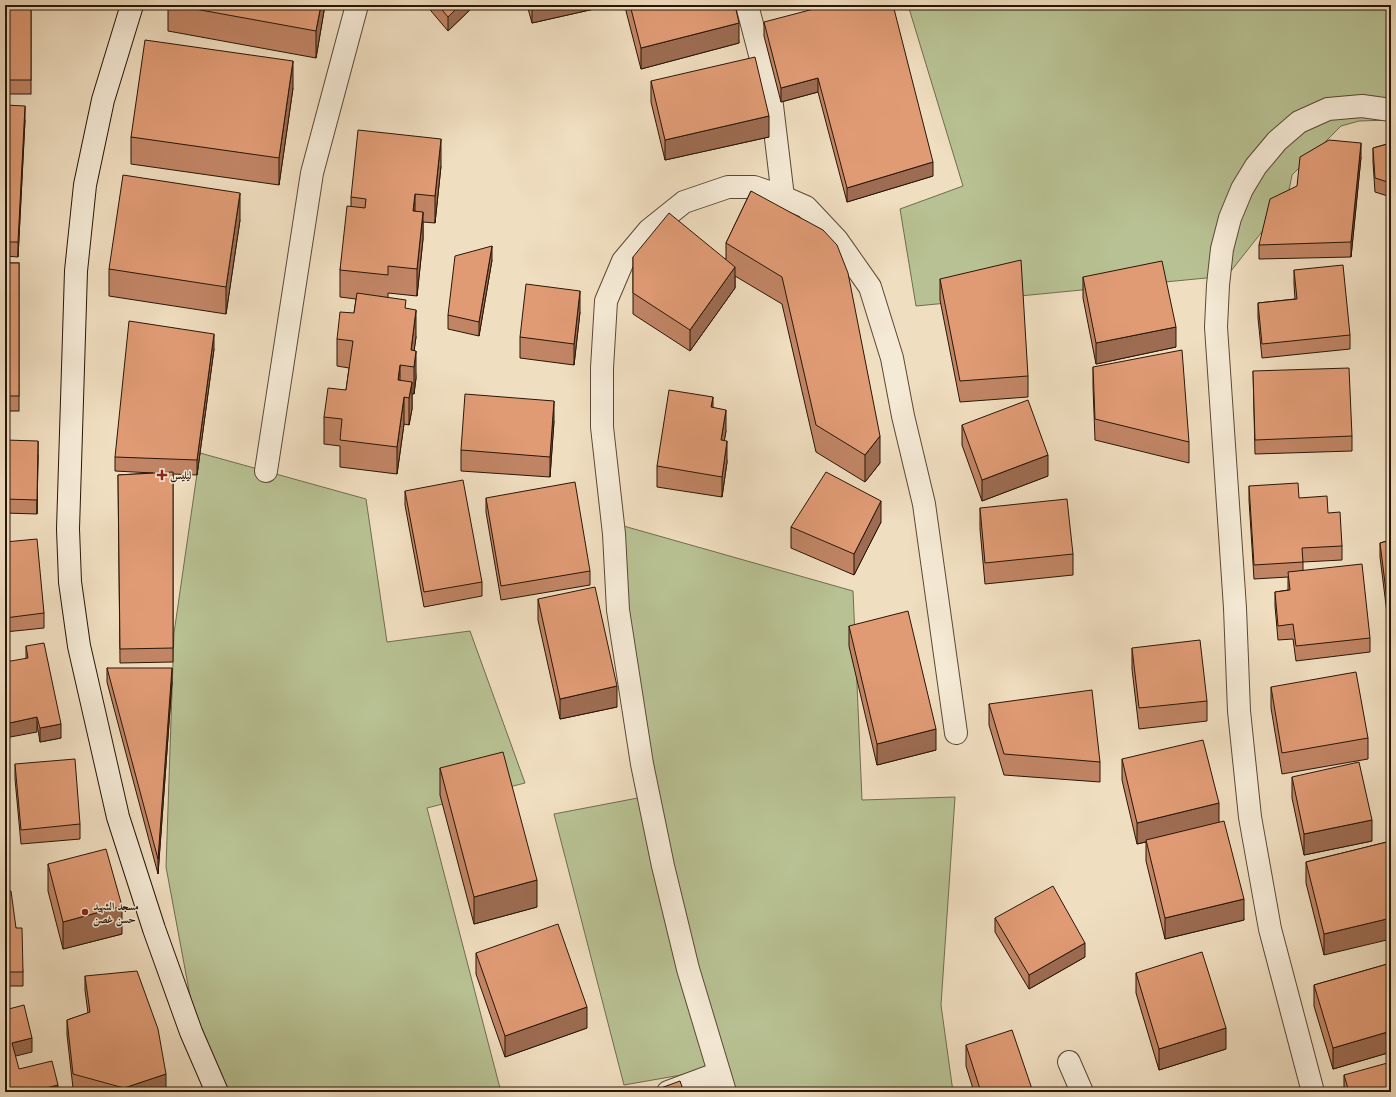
<svg xmlns="http://www.w3.org/2000/svg" width="1396" height="1097" viewBox="0 0 1396 1097" font-family="'Libre Caslon Text',Amiri,serif">
  <style>
    .green { fill: #b8c193; stroke: #706c4d }
    .lines { fill: none; stroke-linecap: round; stroke-linejoin: round }
    .street-casing { stroke: #5b4835; stroke-width: 24 }
    .secondary-casing { stroke: #291607; stroke-width: 24 }
    .street { stroke: #f5ead6; stroke-width: 22 }
    .secondary { stroke: #f5ead6; stroke-width: 22 }
    .wall { fill: #c18565; stroke: #291607 }
    .shaded-wall { fill: #9d6c52; stroke: #291607 }
    .building { fill: #e09b75; stroke: #291607 }
    .poi-dot { fill: #8f2418; stroke: #f5ead6; stroke-width: 1.5 }
    .labels { text-anchor: middle; dominant-baseline: central; stroke-width: 3; stroke-linejoin: round; paint-order: stroke }
    .poi-label { font-size: 11px; font-weight: bold; fill: #291607; stroke: #f5ead6; text-anchor: start }
  </style>
  <rect width="100%" height="100%" fill="#f0dec0"/>
  <filter id="stains"><feTurbulence type="fractalNoise" baseFrequency=".005" numOctaves="4"/><feColorMatrix values="0 0 0 0 .2 0 0 0 0 .09 0 0 0 0 .02 0 0 0 .5 -.17"/></filter>
  <radialGradient id="worn" r=".72"><stop offset=".6" stop-color="#630" stop-opacity="0"/><stop offset="1" stop-color="#630" stop-opacity=".3"/></radialGradient>
  <g class="green">
    <path d="M908,5h483v115l-32,1 -18,5 -49,49 -5,25 -60,76 -311,30 -16,-97 63,-23z"/>
    <path d="M200,453l166,46 21,143 83,-11 55,152 -98,25 74,284h-293l-42,-225 8,-234z"/>
    <path d="M606,521l247,70 9,209 93,-3 -14,208 12,87h-218l-8,-25 -103,18 -70,-271 89,-17z"/>
  </g>
  <g class="lines">
    <g class="street-casing">
      <g id="street">
        <path d="M747,5l24,92 12,100"/>
        <path d="M266,471l46,-298 45,-168"/>
        <path d="M1069,1062l13,30"/>
        <path d="M668,1092l51,-19"/>
        <path d="M725,1092l-37,-123 -25,-103 -21,-102 -24,-154 -4,-76 -12,-107v-59l4,-67 17,-40 26,-31 35,-28 44,-15h26l29,10 23,10 31,33 33,47 22,71 11,58 21,88 32,229"/>
        <path d="M1313,1092l-43,-163 -20,-112 -11,-106 -4,-103 -19,-281 2,-42 4,-36 8,-31 12,-29 14,-23 21,-25 22,-19 29,-13 34,-3 29,4"/>
      </g>
    </g>
    <g class="secondary-casing">
      <path id="secondary" d="M132,5l-29,95 -18,85 -9,86 -8,258 2,53 9,64 39,171 36,112 37,103 26,60"/>
    </g>
    <use href="#street" class="street"/>
    <use href="#secondary" class="secondary"/>
  </g>
  <g class="wall">
    <rect x="5" y="5" width="26" height="89"/>
    <path d="M168,5h157l-9,53 -148,-27z"/>
    <path d="M426,5h49l-27,26z"/>
    <path d="M527,5h76v2l-71,16z"/>
    <path d="M626,5h109l4,38 -98,26 -15,-58z"/>
    <path d="M764,22l169,154 -86,26 -29,-110 -37,10 -17,-66z"/>
    <path d="M651,81l118,56 -104,23 -14,-58z"/>
    <path d="M293,88l-14,97 -148,-21v-27z"/>
    <path d="M5,105l20,15 -7,137 -13,-1z"/>
    <path d="M1391,143v54l-16,-5 -2,-30v-14z"/>
    <path d="M1361,157l-10,100 -92,2v-14z"/>
    <path d="M441,166l-6,57 -12,-1v17l-6,57 -29,-3v5l18,11 10,28 -2,13 2,28 -2,16h-2v15l-3,16 -5,-1 -7,50 -57,-7v-21l-16,-2v-27l22,-27 3,-22 -12,-2v-27l17,-26 2,-14 -16,-2v-27l11,-64v-9z"/>
    <path d="M751,191l129,272 -15,19 -49,-30 -34,-148 -47,-28v12l-45,63 -57,-37v-57l93,2v-16z"/>
    <path d="M240,220l-14,94 -117,-18v-27z"/>
    <path d="M492,260l-13,76 -31,-7v-14z"/>
    <rect x="5" y="263" width="14" height="148"/>
    <path d="M1294,270l56,65v14l-88,9 -4,-40v-15l37,-4 -1,-15z"/>
    <path d="M1083,277l93,70 -80,17 -13,-66z"/>
    <path d="M940,279l88,97v21l-68,5 -20,-102z"/>
    <path d="M580,312l-6,53 -54,-7v-21z"/>
    <path d="M214,349l-17,126 -24,-1v188l-53,1 -2,-188 35,-2 -38,-2v-14z"/>
    <path d="M1093,367l96,75v21l-94,-23 -2,-53z"/>
    <path d="M1253,371l99,65v15l-97,3z"/>
    <path d="M713,408l13,23 -2,10 3,21 -5,35 -65,-10v-21z"/>
    <path d="M554,421l-4,56 -89,-6v-21z"/>
    <path d="M962,425l86,51 -66,25 -20,-56z"/>
    <path d="M5,440l33,15 -1,59 -32,-1z"/>
    <path d="M1249,486l50,12 29,15 14,33v14l-39,2v8l67,68v14l-74,9 -3,-22 -15,1 -3,-34v-14l13,-2v-13l-34,2 -5,-79z"/>
    <path d="M405,491l77,91v14l-58,11 -19,-102z"/>
    <path d="M486,498l104,73v14l-89,15 -15,-88z"/>
    <path d="M980,508l93,46v21l-88,9 -5,-55z"/>
    <path d="M881,522l-27,53 -63,-27v-21z"/>
    <path d="M1391,540v73h-4l-7,-56v-14z"/>
    <path d="M5,542l39,71v15l-39,4z"/>
    <path d="M538,599l79,108 -57,12 -22,-99z"/>
    <path d="M849,626l87,124 -59,15 -28,-119z"/>
    <path d="M26,646l35,92 -21,4 -14,-84z"/>
    <path d="M1132,648l75,53v20l-68,8 -7,-60z"/>
    <path d="M107,668l65,14 -14,192 -51,-192z"/>
    <path d="M1271,687l97,51v21l-86,15 -11,-66z"/>
    <path d="M989,704l111,58v20l-96,-7 -15,-50z"/>
    <path d="M1122,759l97,63 25,98 -79,19 -19,-78v-19l-9,2 -15,-64z"/>
    <path d="M15,764l65,60v15l-59,5 -6,-65z"/>
    <path d="M440,768l97,139 -63,17 -34,-129z"/>
    <path d="M1292,777l80,64 -68,14 -12,-57z"/>
    <path d="M1391,841l-67,114 -18,-72v-21z"/>
    <path d="M48,864l74,70 -59,15 -15,-58z"/>
    <path d="M5,891l11,37 7,44v14h-18z"/>
    <path d="M995,918l90,39 -56,32 -34,-57z"/>
    <path d="M476,953l111,75 -82,29 -29,-83z"/>
    <path d="M1391,963v89l-58,17 -19,-63v-21z"/>
    <path d="M1136,973l90,76 -67,21 -23,-77z"/>
    <path d="M85,976l81,113 -10,3h-67l-16,-4 -6,-53v-15l21,-7 -3,-23z"/>
    <path d="M966,1045l67,47h-59l-8,-26z"/>
    <path d="M1344,1075l47,17h-47z"/>
  </g>
  <g class="shaded-wall">
    <path d="M321,5h4l-9,53v-27z"/>
    <path d="M460,5h15l-27,26v-14z"/>
    <path d="M532,5h71v2l-71,16z"/>
    <path d="M739,23v20l-98,26v-21z"/>
    <path d="M293,61v27l-14,97v-27z"/>
    <path d="M818,78v14l-37,10v-14z"/>
    <path d="M25,106v14l-7,137v-15z"/>
    <path d="M769,116v21l-104,23v-20z"/>
    <path d="M441,139v27l-6,57v-27z"/>
    <path d="M1361,143v14l-10,100v-15z"/>
    <path d="M933,162v14l-86,26v-14z"/>
    <path d="M240,193v27l-14,94v-27z"/>
    <path d="M415,194v27l-2,-10z"/>
    <path d="M423,212v27l-6,57v-27z"/>
    <path d="M492,246v14l-13,76v-14z"/>
    <path d="M735,267v21l-45,63v-21z"/>
    <path d="M580,291v21l-6,53v-21z"/>
    <path d="M416,310v27l-4,30 -1,-17z"/>
    <path d="M1176,327v20l-80,17v-21z"/>
    <path d="M214,334v15l-17,126v-15z"/>
    <path d="M416,351v27l-2,16v-27z"/>
    <path d="M400,365v27l-2,-12z"/>
    <path d="M412,382v27l-3,16v-27z"/>
    <path d="M404,397v27l-7,50v-27z"/>
    <path d="M713,397v21l-2,-11z"/>
    <path d="M554,401v20l-4,56v-20z"/>
    <path d="M726,410v21l-5,30v-21z"/>
    <path d="M880,436v27l-15,19v-27z"/>
    <path d="M38,441v14l-1,59v-14z"/>
    <path d="M727,441v21l-5,35v-20z"/>
    <path d="M1048,455v21l-66,25v-21z"/>
    <path d="M881,501v21l-27,53v-21z"/>
    <path d="M172,668v14l-14,192v-15z"/>
    <path d="M617,686v21l-57,12v-20z"/>
    <path d="M37,717v15l-32,6v-14z"/>
    <path d="M61,724v14l-21,4v-14z"/>
    <path d="M936,729v21l-59,15v-21z"/>
    <path d="M1219,803v21l-82,20v-21z"/>
    <path d="M1372,820v21l-68,14v-21z"/>
    <path d="M537,880v27l-63,17v-27z"/>
    <path d="M1244,899v21l-79,19v-21z"/>
    <path d="M122,906v28l-59,15v-27z"/>
    <path d="M1391,918v21l-67,16v-21z"/>
    <path d="M1085,943v14l-56,32v-14z"/>
    <path d="M587,1007v21l-82,29v-21z"/>
    <path d="M1226,1028v21l-67,21v-21z"/>
    <path d="M1391,1031v21l-58,17v-21z"/>
    <path d="M32,1038v14l-20,5v-14z"/>
    <path d="M166,1074v15l-10,3h-32v-4z"/>
    <path d="M58,1085v7h-28z"/>
  </g>
  <g class="building">
    <rect x="5" y="5" width="26" height="75"/>
    <path d="M173,5h148l-5,26z"/>
    <path d="M438,5h22l-12,12z"/>
    <path d="M630,5h105l4,18 -98,25z"/>
    <path d="M829,5h64l40,157 -86,26 -29,-110 -37,10 -17,-66z"/>
    <path d="M145,40l148,21 -14,97 -148,-21z"/>
    <path d="M755,57l14,59 -104,24 -14,-59z"/>
    <path d="M5,105l20,1 -7,136h-13z"/>
    <path d="M358,130l83,9 -6,57 -20,-2 -2,17 10,1 -6,57 -29,-3v9l-48,-5 7,-64 18,2 1,-9 -15,-2z"/>
    <path d="M1329,140l32,3 -10,99 -92,3 11,-46 27,-13 3,-29z"/>
    <path d="M1391,143v40l-16,-5 -2,-30z"/>
    <path d="M123,175l117,18 -14,94 -117,-18z"/>
    <path d="M751,191l72,39 14,15 11,28 32,163 -15,19 -49,-30 -34,-148 -56,-34z"/>
    <path d="M669,213l66,54 -45,63 -57,-37v-36z"/>
    <path d="M492,246l-13,76 -31,-7 7,-59z"/>
    <path d="M1021,260l7,116 -68,5 -20,-102z"/>
    <path d="M1162,261l14,66 -80,16 -13,-66z"/>
    <rect x="5" y="263" width="14" height="133"/>
    <path d="M1343,265l7,70 -88,9 -4,-41 39,-4 -3,-29z"/>
    <path d="M526,284l54,7 -6,53 -54,-7z"/>
    <path d="M357,293l49,7 -1,8 11,2 -5,40 5,1 -2,16 -14,-2 -2,15 14,2 -3,16 -5,-1 -7,50 -57,-7 2,-21 -18,-2 4,-29 18,2 7,-49 -16,-2 3,-27 14,1z"/>
    <path d="M129,321l85,13 -17,126 -82,-3z"/>
    <path d="M1182,350l7,92 -94,-23 -2,-52z"/>
    <path d="M1349,368l3,68 -97,4 -2,-69z"/>
    <path d="M669,390l44,7 -2,10 15,3 -5,30 6,1 -5,36 -65,-11z"/>
    <path d="M465,394l89,7 -4,56 -89,-7z"/>
    <path d="M1028,400l20,55 -66,25 -20,-55z"/>
    <path d="M5,440l33,1 -1,59 -32,-1z"/>
    <path d="M173,472v176l-53,1 -2,-174z"/>
    <path d="M826,472l55,29 -27,53 -63,-27z"/>
    <path d="M463,480l19,102 -58,10 -19,-101z"/>
    <path d="M575,482l15,89 -89,15 -15,-88z"/>
    <path d="M1298,483l1,15 28,-2 1,17 12,-1 2,34 -40,2 1,14 -49,3 -5,-79z"/>
    <path d="M1067,499l6,55 -88,9 -5,-55z"/>
    <path d="M37,539l7,74 -39,5v-76z"/>
    <path d="M1391,540v59h-4l-7,-56z"/>
    <path d="M1362,564l8,74 -74,8 -3,-22 -15,2 -3,-34 15,-2 -2,-18z"/>
    <path d="M595,587l22,99 -57,13 -22,-100z"/>
    <path d="M908,611l28,118 -59,15 -28,-118z"/>
    <path d="M1200,640l7,61 -68,7 -7,-60z"/>
    <path d="M44,643l17,81 -21,4 -3,-11 -32,7v-62l23,-4 -2,-12z"/>
    <path d="M107,668h65l-14,191z"/>
    <path d="M1356,672l12,66 -86,15 -11,-66z"/>
    <path d="M1092,690l8,72 -96,-8 -15,-50z"/>
    <path d="M1203,740l16,63 -82,20 -15,-64z"/>
    <path d="M503,752l34,128 -63,17 -34,-129z"/>
    <path d="M75,759l5,65 -59,6 -6,-66z"/>
    <path d="M1359,762l13,58 -68,14 -12,-57z"/>
    <path d="M1224,821l20,78 -79,19 -19,-78z"/>
    <path d="M1391,841v77l-67,16 -18,-72z"/>
    <path d="M106,849l16,57 -59,16 -15,-58z"/>
    <path d="M1053,886l32,57 -56,32 -34,-57z"/>
    <path d="M5,891h6l5,37h6l1,44h-18z"/>
    <path d="M558,924l29,83 -82,29 -29,-83z"/>
    <path d="M1202,952l24,76 -67,21 -23,-76z"/>
    <path d="M1391,963v68l-58,17 -19,-63z"/>
    <path d="M137,971l21,58 8,45 -42,14 -51,-14 -6,-54 23,-8 -5,-36z"/>
    <path d="M24,1005l8,33 -20,5 7,26 33,-8 6,24 -28,7h-25v-82z"/>
    <path d="M1012,1030l21,62h-52l-15,-47z"/>
    <path d="M1391,1062v30h-42l-5,-17z"/>
    <path d="M680,1081l4,11h-34z"/>
  </g>
  <g class="poi-dot">
    <path d="M160 469h4v4h4v4h-4v4h-4v-4h-4v-4h4z"/>
    <circle cx="85" cy="912" r="4"/>
  </g>
  <g class="labels">
    <g class="poi-label">
      <text x="170" y="475">ليليس</text>
      <text x="93" y="906">مسجد الشهيد<tspan x="93" dy="13">حسن غصن</tspan></text>
    </g>
  </g>
  <rect width="1396" height="1097" fill="none" stroke="#f0dec0" stroke-width="20"/>
  <rect x="6" y="6" width="1384" height="1085" fill="none" stroke="#291607" stroke-width="2"/>
  <rect x="10" y="10" width="1376" height="1077" fill="none" stroke="#291607"/>
  <rect width="100%" height="100%" filter="url(#stains)"/>
  <rect width="100%" height="100%" fill="url(#worn)"/>
</svg>
